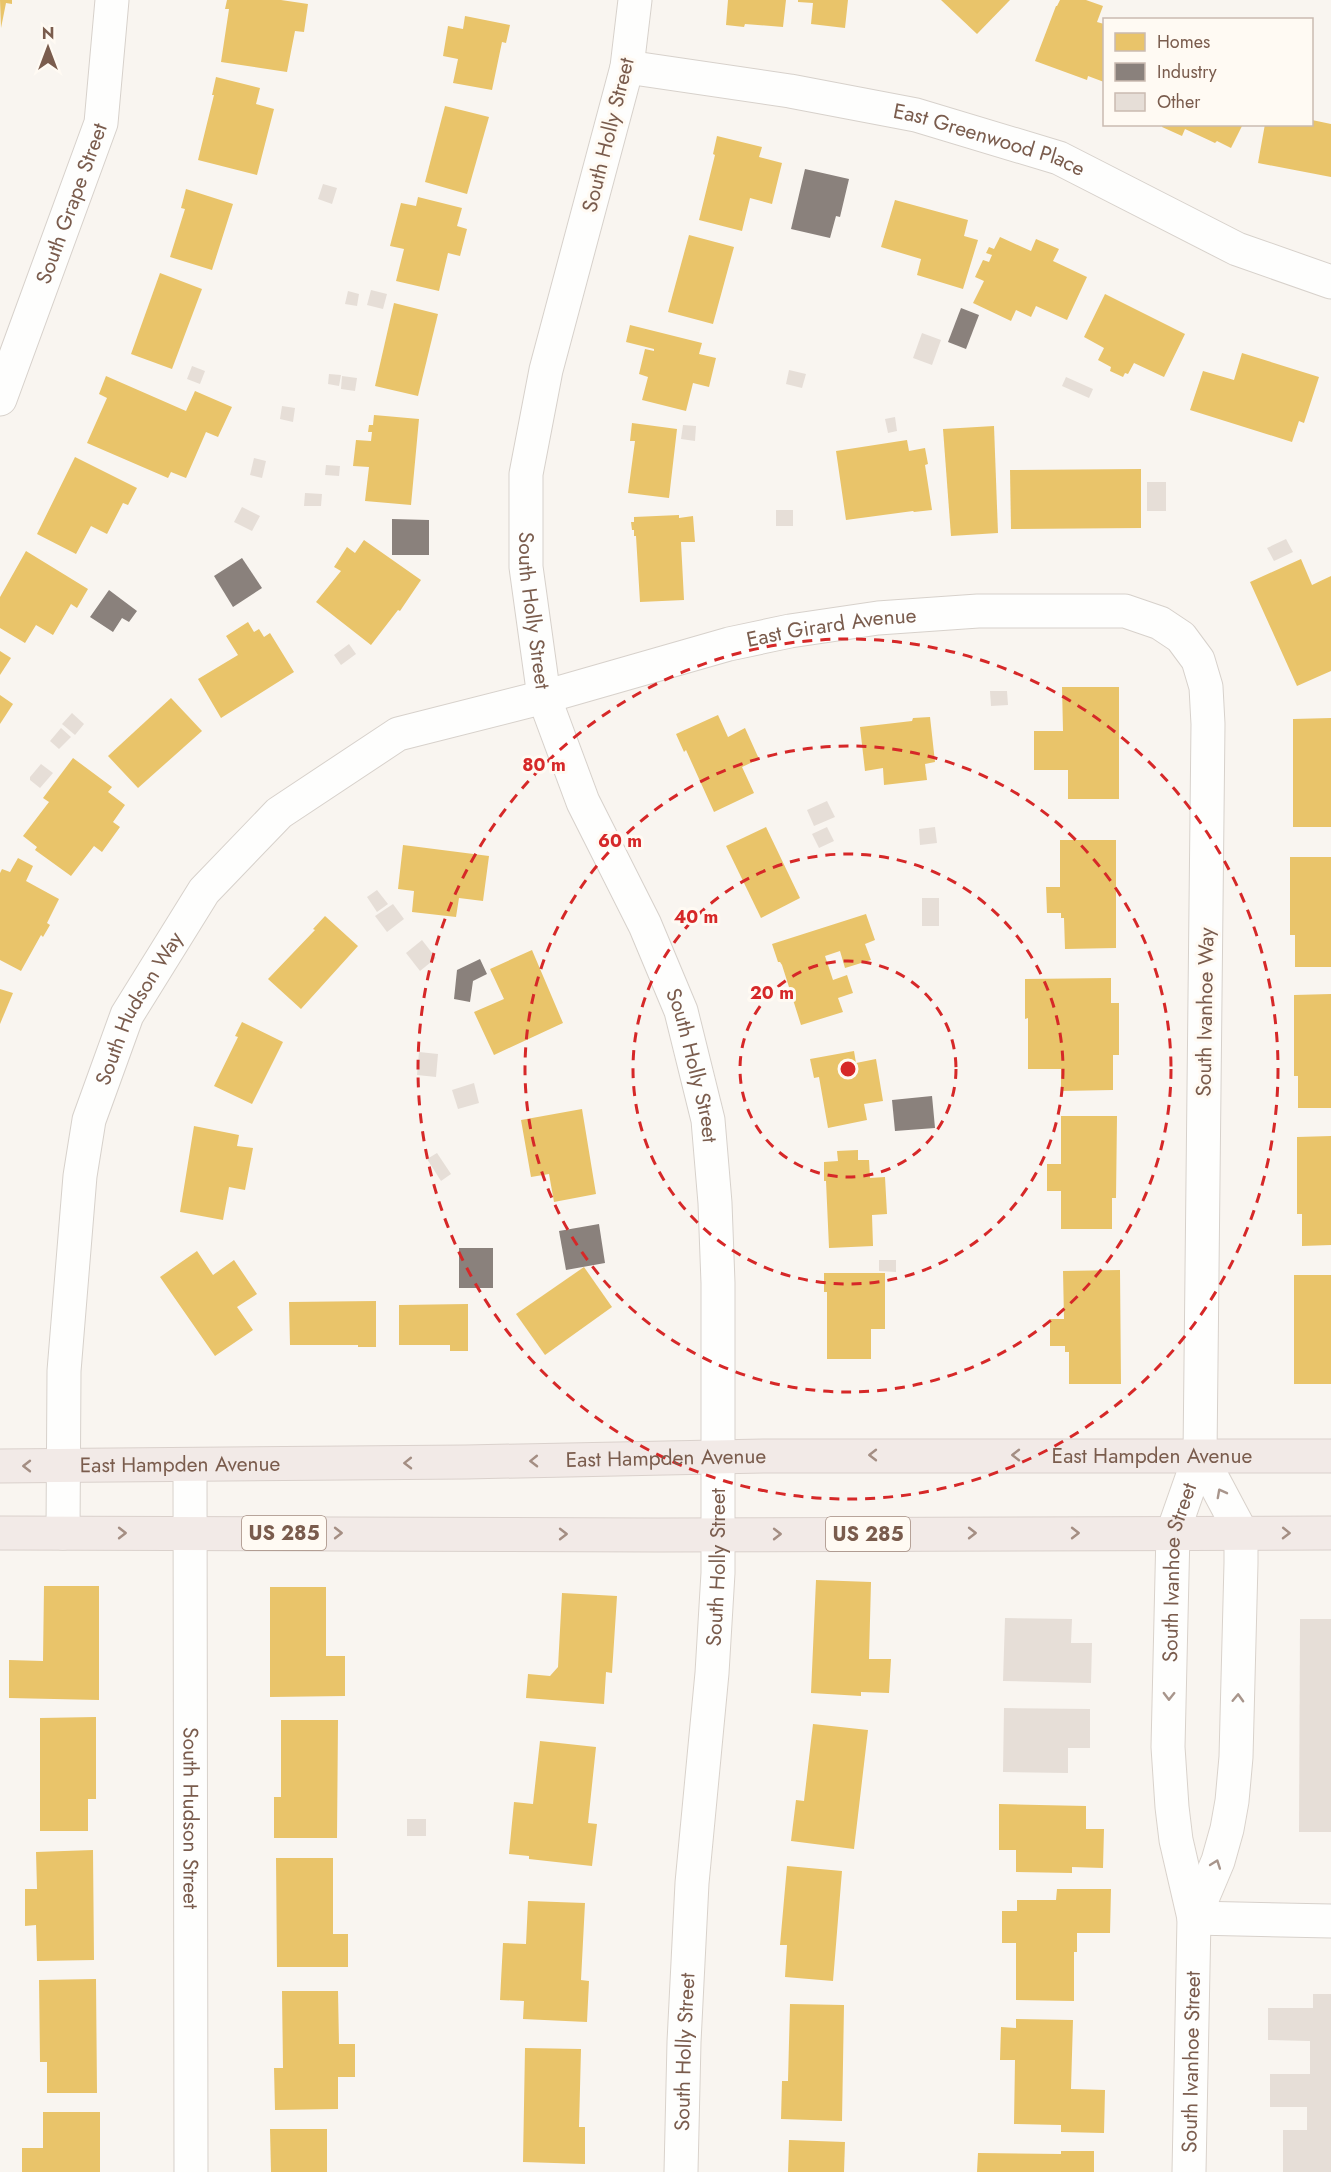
<svg xmlns="http://www.w3.org/2000/svg" width="1331" height="2172" viewBox="0 0 1331 2172" font-family="Jost,sans-serif">
  <style>
    .homes { fill: #e9c46a }
    .industry { fill: #8a817c }
    .building { fill: #e6ded7 }
    .lines { fill: none; stroke-linecap: round; stroke-linejoin: round }
    .street-casing { stroke: #d7d1cb; stroke-width: 35 }
    .secondary-casing { stroke: #d9d2cb; stroke-width: 35 }
    .highway-casing { stroke: #dad1cc; stroke-width: 35 }
    .street { stroke: #fefefd; stroke-width: 33 }
    .secondary { stroke: #fefefd; stroke-width: 33 }
    .highway { stroke: #f2eae7; stroke-width: 33 }
    .oneway { stroke: #a48e83 }
    .oneway2 { stroke: #a8958b }
    .ring { fill: none; stroke: #d62828; stroke-width: 3; stroke-dasharray: 10 8 }
    .labels { text-anchor: middle; dominant-baseline: central; stroke-width: 6; stroke-linejoin: round; paint-order: stroke }
    .shield { fill: #fffaf3; stroke: #a28b7f; stroke-width: 1.5 }
    .shield-label { font-size: 20px; font-weight: bold; fill: #7a5c4d }
    .street-label { font-size: 21px; fill: #7a5c4d; stroke: #fffaf3 }
    .centre { fill: #d62828; stroke: #fffaf3; stroke-width: 3 }
    .ring-label { font-size: 18px; text-anchor: middle; font-weight: bold; fill: #d62828; stroke: #fffaf3; stroke-width: 6; stroke-linejoin: round; paint-order: stroke }
  </style>
  <rect width="100%" height="100%" fill="#f9f5f0"/>
  <g class="homes">
    <path d="M0,0h12v4l-6,-1 -5,25z"/>
    <path d="M227,0h54l27,4 -4,28 -9,-1 -8,41 -66,-10 8,-53h-4z"/>
    <path d="M728,0h58l-3,27 -38,-3 -1,3 -18,-2z"/>
    <path d="M798,0h50l-3,28 -34,-4 2,-21 -15,-1z"/>
    <path d="M941,0h69l-33,34z"/>
    <path d="M1060,0h26l17,6 -6,16 7,2v58l-16,-6 -1,4 -52,-19 21,-55h1z"/>
    <path d="M465,16l45,9 -4,18 -4,-1 -10,48 -39,-7 5,-24 -15,-3 5,-30 15,3z"/>
    <path d="M216,77l44,11 -4,16 18,5 -17,66 -59,-15 16,-65h-2z"/>
    <path d="M445,106l44,11 -22,77 -42,-12z"/>
    <path d="M1312,120l19,4v53l-73,-14 7,-39h47z"/>
    <path d="M1163,124h80l-12,24 -14,-7 -2,2 -30,-14 -3,7 -20,-9z"/>
    <path d="M717,136l45,11 -3,10 23,6 -10,41 -22,-6 -8,33 -43,-11 16,-65 -2,-1z"/>
    <path d="M186,189l47,15 -21,66 -42,-13 15,-48 -4,-1z"/>
    <path d="M418,197l44,11 -5,18 10,3 -7,27 -12,-3 -9,38 -43,-10 8,-32 -14,-3 11,-43 15,3z"/>
    <path d="M895,200l73,20 -4,16 14,4 -15,49 -46,-14 4,-16 -40,-12z"/>
    <path d="M689,235l45,12 -21,77 -45,-12z"/>
    <path d="M1000,237l31,14 5,-12 23,10 -6,12 34,16 -20,43 -31,-14 -5,11 -15,-7 -5,11 -38,-18 11,-22 -9,-4 8,-17 6,2 3,-7 -6,-2 3,-6 5,2z"/>
    <path d="M160,273l42,16 -30,80 -41,-15z"/>
    <path d="M1105,294l80,40 -21,43 -30,-14 -6,11 -3,-1 -2,4 -13,-6 1,-4 -13,-7 6,-12 -20,-11z"/>
    <path d="M394,303l44,11 -20,82 -43,-10z"/>
    <path d="M630,325l72,18 -3,11 17,4 -7,29 -16,-4 -7,28 -44,-11 6,-23 -9,-3 6,-25 9,2v-2l-28,-7z"/>
    <path d="M1242,353l77,24 -15,46 -5,-2 -7,21 -102,-32 13,-39 31,9z"/>
    <path d="M106,376l80,35 9,-20 37,16 -14,30 -12,-5 -20,46 -15,-6 -3,6 -81,-35 20,-45 -8,-4z"/>
    <path d="M374,415l45,4 -8,86 -46,-4 4,-34 -16,-1 3,-26 15,1 1,-9h-4l1,-7h4z"/>
    <path d="M632,423l45,6 -8,69 -41,-5 7,-52h-5z"/>
    <path d="M994,426l4,107 -47,3 -8,-107z"/>
    <path d="M907,440l2,11 16,-3 3,16 -3,1 7,45 -18,2 -1,-1 -67,9 -10,-69z"/>
    <path d="M75,457l62,31 -9,17 -5,-2 -16,31 -16,-8 -15,28 -39,-20z"/>
    <path d="M1141,469v59l-130,1 -1,-59z"/>
    <path d="M679,515v3l14,-2 2,26h-14l3,58 -44,2 -4,-66h-2v-6h-2l-1,-8h3v-5z"/>
    <path d="M364,540l57,40 -21,31 -2,-1 -27,35 -55,-43 25,-31 -7,-4 13,-20 8,6z"/>
    <path d="M26,551l62,38 -11,19 -6,-4 -18,31 -17,-10 -11,18 -25,-15v-31z"/>
    <path d="M1301,559l11,26 19,-9v95l-34,15 -47,-104z"/>
    <path d="M248,622l6,10 5,-3 5,8 6,-4 24,39 -73,46 -23,-39 40,-24 -12,-19z"/>
    <path d="M0,651l11,7 -11,17z"/>
    <path d="M1062,687h57v112h-51v-29h-34v-39h29z"/>
    <path d="M0,695l13,9 -13,20z"/>
    <path d="M171,698l31,33 -64,57 -30,-32z"/>
    <path d="M718,715l10,22 17,-9 14,31 -17,8 12,26 -40,19 -28,-62 -2,2 -8,-18z"/>
    <path d="M930,717l5,45 -10,2 2,16 -43,5 -1,-17 -18,3 -5,-44 52,-6 1,-3z"/>
    <path d="M1331,718v109h-38v-108z"/>
    <path d="M73,758l39,29 -4,5 17,13 -12,17 7,5 -18,25 -8,-6 -23,30 -36,-26 2,-3 -14,-11 26,-34 -6,-4z"/>
    <path d="M766,827l34,71 -39,20 -35,-72z"/>
    <path d="M1060,840h56v108l-51,1 -1,-31h-3v-5h-14l-1,-26h14z"/>
    <path d="M403,845l86,11 -6,45 -24,-3 -3,19 -44,-5 2,-21 -16,-2z"/>
    <path d="M1290,857h41v110h-36v-32h-5z"/>
    <path d="M18,858l15,8 -7,15 33,18 -12,24 3,2 -7,12 -2,-2 -20,36 -21,-11v-87l2,-4 8,3z"/>
    <path d="M866,914l9,26 -10,4 6,16 -26,8 -5,-17 -15,5 8,24 14,-5 6,18 -15,5 5,14 -42,13 -19,-60 -2,-3h-2l-6,-18z"/>
    <path d="M325,916l33,30 -57,63 -33,-30 47,-49 -2,-1z"/>
    <path d="M532,950l31,73 -69,32 -20,-43 30,-13 -14,-30z"/>
    <path d="M1111,978v25h8v52h-6v35l-52,1v-22h-33v-51l-3,1v-40z"/>
    <path d="M0,989l13,4 -13,31z"/>
    <path d="M1331,994v114h-33v-32h-4v-81z"/>
    <path d="M242,1022l41,20 -31,62 -38,-18 24,-49 -3,-1z"/>
    <path d="M854,1051l2,12 20,-4 7,42 -19,3 3,16 -39,8 -9,-51 -5,1 -4,-19z"/>
    <path d="M582,1109l14,85 -42,8 -5,-28 -18,3 -10,-57z"/>
    <path d="M1061,1116h56l-1,82h-4v31h-51v-38h-14v-27h14z"/>
    <path d="M194,1126l45,9 -2,11 16,2 -8,42 -16,-3 -6,33 -43,-8z"/>
    <path d="M1331,1136v109l-29,1v-32h-5v-77z"/>
    <path d="M858,1150v10h11l1,18 15,-1 2,37 -15,1 1,31 -44,2 -3,-67h-2v-19l14,-1 -1,-10z"/>
    <path d="M197,1251l16,24 21,-15 23,34 -20,13 16,23 -38,26 -55,-79z"/>
    <path d="M584,1267l28,40 -67,48 -29,-41z"/>
    <path d="M1120,1270l1,114h-52v-32h-4v-6h-15v-27h14l-1,-48z"/>
    <path d="M824,1273h61v56h-14v30h-44v-67h-3z"/>
    <rect x="1294" y="1275" width="37" height="109"/>
    <path d="M376,1301v46h-18v-2h-68l-1,-43z"/>
    <path d="M468,1304v47h-18v-6h-51v-40z"/>
    <path d="M816,1580l55,2 -2,77h22l-2,34 -28,-1v4l-50,-3z"/>
    <path d="M44,1586h55v114l-90,-2v-38l34,1z"/>
    <path d="M270,1587h56v69h19v40l-75,1z"/>
    <path d="M562,1593l55,3 -5,77 -6,-1 -2,32 -78,-6 2,-24 22,2 8,-9z"/>
    <path d="M96,1717v82h-8v32h-48v-113z"/>
    <path d="M281,1720h57l-1,118h-63v-41h7z"/>
    <path d="M813,1724l55,6 -14,119 -63,-8 5,-41 8,1z"/>
    <path d="M540,1741l56,6 -8,76 9,1 -5,42 -63,-7v-3l-20,-2 5,-52 19,2z"/>
    <path d="M999,1804l87,2v23h18l-1,39 -31,-1v6l-56,-1v-22h-17z"/>
    <path d="M93,1850l1,110 -57,1 -1,-36 -11,1v-37h12l-1,-37z"/>
    <path d="M276,1858h57v76h15v33h-71z"/>
    <path d="M787,1866l55,5 -9,110 -48,-4 2,-32h-7z"/>
    <path d="M1057,1889h54l-1,44h-33v19h-3v49l-58,-1v-57h-14v-32h15v-11h39z"/>
    <path d="M528,1901l57,2 -4,77 8,1 -2,41 -64,-3 1,-18 -24,-1 3,-57 23,1z"/>
    <path d="M96,1979l1,114h-50v-31h-7l-1,-82z"/>
    <path d="M282,1991h56l1,53h16v33h-17v32l-63,1 -1,-42h9z"/>
    <path d="M790,2004l54,1 -2,116 -61,-2 1,-38h6z"/>
    <path d="M1016,2019l57,1 -2,69 34,1 -1,43 -43,-1v-7l-47,-1 1,-64h-15l1,-33 15,1z"/>
    <path d="M525,2048l56,1 -2,78h6v37l-62,-2z"/>
    <path d="M43,2112h57v60h-78v-24h21z"/>
    <path d="M270,2129h57v43h-56z"/>
    <path d="M789,2140l56,2 -1,30h-56z"/>
    <path d="M1061,2151h33v21h-117l1,-19 83,1z"/>
  </g>
  <g class="industry">
    <path d="M805,169l44,10 -9,38 -4,-1 -6,22 -39,-9z"/>
    <path d="M961,308l18,7 -13,34 -18,-7z"/>
    <path d="M392,519l37,1v35h-37z"/>
    <path d="M242,558l20,30 -29,19 -19,-31z"/>
    <path d="M109,590l28,21 -8,11 -7,-4 -9,14 -23,-15z"/>
    <path d="M480,959l7,15 -14,7 -3,21 -16,-3 3,-29z"/>
    <path d="M932,1096l3,32 -40,3 -3,-31z"/>
    <path d="M599,1224l6,39 -39,7 -7,-39z"/>
    <rect x="459" y="1248" width="34" height="40"/>
  </g>
  <g class="building">
    <path d="M323,184l14,4 -5,16 -14,-5z"/>
    <path d="M371,290l16,4 -4,15 -16,-4z"/>
    <path d="M348,291l11,3 -2,12 -12,-2z"/>
    <path d="M922,333l19,7 -9,25 -19,-7z"/>
    <path d="M192,366l13,5 -5,13 -13,-5z"/>
    <path d="M789,370l17,4 -4,14 -16,-4z"/>
    <path d="M329,374l12,1 -2,11 -11,-2z"/>
    <path d="M342,376l15,2 -2,13 -14,-2z"/>
    <path d="M1066,377l27,12 -4,9 -27,-12z"/>
    <path d="M282,406l13,2 -2,14 -13,-3z"/>
    <path d="M895,417l2,14 -9,2 -3,-14z"/>
    <path d="M683,425l13,1 -1,15 -14,-2z"/>
    <path d="M254,458l12,3 -4,17 -12,-3z"/>
    <path d="M326,465l14,1 -1,10 -14,-1z"/>
    <rect x="1147" y="482" width="19" height="29"/>
    <path d="M305,493l17,1 -1,12h-17z"/>
    <path d="M242,507l18,9 -8,15 -18,-9z"/>
    <rect x="776" y="510" width="17" height="16"/>
    <path d="M1286,539l7,13 -19,9 -7,-13z"/>
    <path d="M349,644l7,10 -15,11 -7,-10z"/>
    <path d="M990,691h17l1,14 -17,1z"/>
    <path d="M72,713l12,11 -9,11 -13,-11z"/>
    <path d="M61,728l10,9 -12,12 -9,-8z"/>
    <path d="M41,764l12,9 -13,15 -10,-8v-3z"/>
    <path d="M827,801l8,16 -21,9 -7,-16z"/>
    <path d="M827,827l7,14 -15,7 -7,-14z"/>
    <path d="M935,827l2,16 -17,2 -1,-16z"/>
    <path d="M377,890l11,14 -11,8 -10,-15z"/>
    <rect x="922" y="898" width="17" height="28"/>
    <path d="M393,904l11,15 -17,13 -12,-16z"/>
    <path d="M422,940l14,18 -16,13 -14,-18z"/>
    <path d="M419,1052l19,2 -2,23 -19,-2z"/>
    <path d="M474,1083l5,20 -21,6 -6,-19z"/>
    <path d="M437,1153l14,21 -10,7 -14,-22z"/>
    <path d="M879,1260h17v12l-17,-1z"/>
    <path d="M1005,1618l67,1 -1,24h21l-1,40 -88,-2z"/>
    <path d="M1300,1619h31v213h-32z"/>
    <path d="M1004,1708l86,1v39h-22v25l-65,-1z"/>
    <rect x="407" y="1819" width="19" height="17"/>
    <path d="M1313,1994h18v178h-48v-42h24v-23h-37v-33h40v-33l-42,-1v-32h45z"/>
  </g>
  <g class="lines">
    <g class="street-casing">
      <g id="street">
        <path id="s1" d="M635,0l-8,67 -81,303 -20,104v93l18,130 39,105 62,123 36,86 27,109 7,83 3,80v174"/>
        <path id="s2" d="M627,67l163,24 126,24 143,43 178,91 94,33"/>
        <path id="s3" d="M0,399l101,-276 11,-123"/>
        <path id="s4" d="M190,1466l1,706"/>
        <path id="s5" d="M63,1533l1,-162 16,-195 9,-56 38,-105 77,-124 75,-78 119,-79 146,-37 185,-53 61,-13 88,-13 100,-7h147l35,12 21,14 17,23 8,27 2,37 -8,731"/>
        <path d="M1194,1918l137,3"/>
      </g>
    </g>
    <g class="secondary-casing">
      <g id="secondary">
        <path d="M1194,1918l24,-57 9,-32 5,-28 4,-44 5,-194v-31l-41,-77"/>
        <path id="s6" d="M681,2172l3,-130 8,-159 20,-210 6,-100v-116"/>
        <path id="s7" d="M1189,2172l5,-254 -18,-78 -4,-33 -4,-60 5,-215 27,-77"/>
      </g>
    </g>
    <g class="highway-casing">
      <g id="highway">
        <path id="s8" d="M0,1466l466,-4 297,-6h568"/>
        <path d="M0,1533l658,2 673,-2"/>
      </g>
    </g>
    <use href="#street" class="street"/>
    <use href="#secondary" class="secondary"/>
    <use href="#highway" class="highway"/>
  </g>
  <defs><path id="oneway-chevron" d="M-2-3.5L2.5 0L-2 3.5" fill="none" stroke-width="1.6" stroke-linecap="round" stroke-linejoin="round" transform="scale(1.5)"/></defs>
  <g class="oneway">
    <use href="#oneway-chevron" transform="translate(873 1455) rotate(180)"/>
    <use href="#oneway-chevron" transform="translate(1016 1455) rotate(180)"/>
    <use href="#oneway-chevron" transform="translate(534 1461) rotate(179)"/>
    <use href="#oneway-chevron" transform="translate(408 1463) rotate(179)"/>
    <use href="#oneway-chevron" transform="translate(27 1466) rotate(180)"/>
    <use href="#oneway-chevron" transform="translate(122 1533)"/>
    <use href="#oneway-chevron" transform="translate(338 1533)"/>
    <use href="#oneway-chevron" transform="translate(972 1533)"/>
    <use href="#oneway-chevron" transform="translate(1075 1533)"/>
    <use href="#oneway-chevron" transform="translate(1286 1533) rotate(1)"/>
    <use href="#oneway-chevron" transform="translate(563 1534)"/>
    <use href="#oneway-chevron" transform="translate(777 1534)"/>
  </g>
  <g class="oneway2">
    <use href="#oneway-chevron" transform="translate(1221 1493) rotate(-118)"/>
    <use href="#oneway-chevron" transform="translate(1169 1696) rotate(91)"/>
    <use href="#oneway-chevron" transform="translate(1238 1698) rotate(-88)"/>
    <use href="#oneway-chevron" transform="translate(1216 1864) rotate(-70)"/>
  </g>
  <g class="ring">
    <circle cx="848" cy="1069" r="108"/>
    <circle cx="848" cy="1069" r="215"/>
    <circle cx="848" cy="1069" r="323"/>
    <circle cx="848" cy="1069" r="430"/>
  </g>
  <g class="labels">
    <g class="shield">
      <rect x="242" y="1516" width="84" height="34" rx="4.5"/>
      <rect x="826" y="1517" width="84" height="34" rx="4.5"/>
    </g>
    <g class="shield-label">
      <text x="284" y="1533">US 285</text>
      <text x="868" y="1534">US 285</text>
    </g>
    <g class="street-label">
      <text transform="translate(608 135) rotate(-76)">South Holly Street</text>
      <text stroke="none"><textPath href="#s2" startOffset="370">East Greenwood Place</textPath></text>
      <text stroke="none"><textPath href="#s3" startOffset="208">South Grape Street</textPath></text>
      <text stroke="none"><textPath href="#s1" startOffset="624">South Holly Street</textPath></text>
      <text stroke="none"><textPath href="#s5" startOffset="1370">East Girard Avenue</textPath></text>
      <text stroke="none"><textPath href="#s5" startOffset="537">South Hudson Way</textPath></text>
      <text transform="translate(1205 1012) rotate(-89)">South Ivanhoe Way</text>
      <text stroke="none"><textPath href="#s1" startOffset="1110">South Holly Street</textPath></text>
      <text stroke="none"><textPath href="#s8" startOffset="1152">East Hampden Avenue</textPath></text>
      <text stroke="none"><textPath href="#s8" startOffset="666">East Hampden Avenue</textPath></text>
      <text stroke="none"><textPath href="#s8" startOffset="180">East Hampden Avenue</textPath></text>
      <text stroke="none"><textPath href="#s6" startOffset="606">South Holly Street</textPath></text>
      <text stroke="none"><textPath href="#s7" startOffset="603">South Ivanhoe Street</textPath></text>
      <text stroke="none"><textPath href="#s4" startOffset="352">South Hudson Street</textPath></text>
      <text stroke="none"><textPath href="#s6" startOffset="120">South Holly Street</textPath></text>
      <text stroke="none"><textPath href="#s7" startOffset="110">South Ivanhoe Street</textPath></text>
    </g>
  </g>
  <circle cx="848" cy="1069" r="9" class="centre"/>
  <g class="ring-label">
    <text x="544" y="771">80 m</text>
    <text x="620" y="847">60 m</text>
    <text x="696" y="923">40 m</text>
    <text x="772" y="999">20 m</text>
  </g>
  <rect x="1103" y="18" width="210" height="108" fill="#fffaf3" stroke="#cabbb1" stroke-width="1.5"/>
  <rect x="1115" y="33" width="30" height="18" fill="#e9c46a" stroke="#cabbb1" stroke-width="1.5"/>
  <text x="1157" y="48" font-size="18" fill="#7a5c4d">Homes</text>
  <rect x="1115" y="63" width="30" height="18" fill="#8a817c" stroke="#cabbb1" stroke-width="1.5"/>
  <text x="1157" y="78" font-size="18" fill="#7a5c4d">Industry</text>
  <rect x="1115" y="93" width="30" height="18" fill="#e6ded7" stroke="#cabbb1" stroke-width="1.5"/>
  <text x="1157" y="108" font-size="18" fill="#7a5c4d">Other</text>
  <g transform="translate(48 48)" stroke="#fffaf3" stroke-width="4.5" paint-order="stroke">
  <path d="M0-4.5L10 22L0 15L-10 22Z" fill="#7a5c4d"/>
  <text y="-9" font-size="16" font-weight="bold" text-anchor="middle" fill="#7a5c4d">N</text>
  </g>
</svg>
